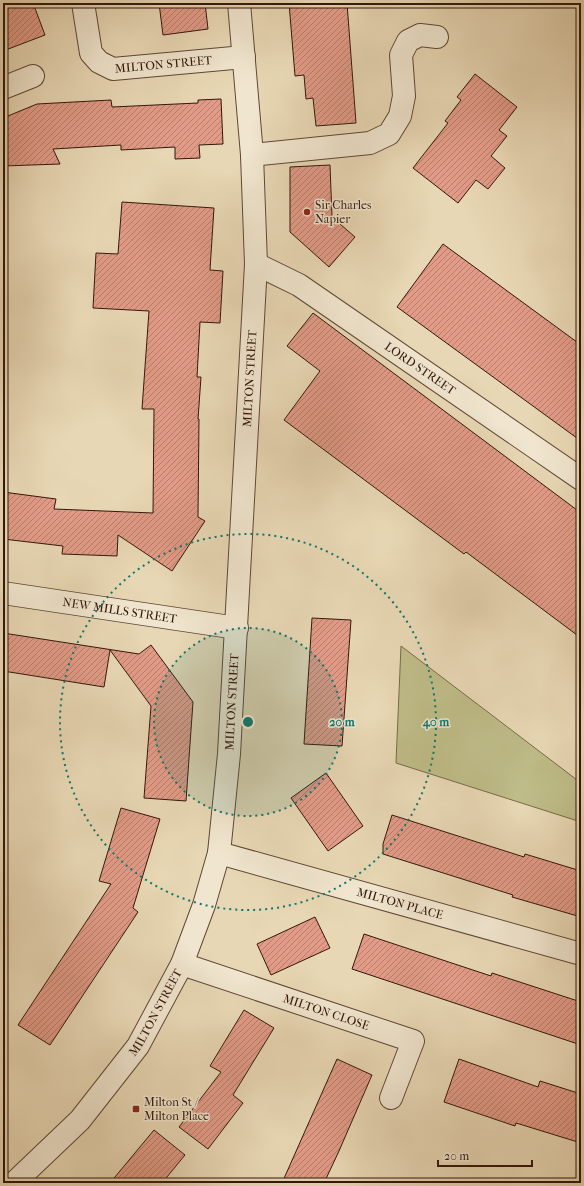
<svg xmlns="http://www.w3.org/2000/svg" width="584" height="1186" viewBox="0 0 584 1186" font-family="'IM FELL French Canon',serif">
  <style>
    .green { fill: #bebc88; stroke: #786a4a }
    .building { fill: url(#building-hatch); stroke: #33170b }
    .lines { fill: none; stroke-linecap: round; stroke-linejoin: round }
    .street-casing { stroke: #604735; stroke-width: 24 }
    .street { stroke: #f0e5ce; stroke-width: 22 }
    .ring { fill: none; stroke: #0f766e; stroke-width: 2; stroke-dasharray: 2 4 }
    .poi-dot { fill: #8f2418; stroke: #f0e5ce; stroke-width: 1.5 }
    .labels { text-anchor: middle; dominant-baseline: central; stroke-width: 3; stroke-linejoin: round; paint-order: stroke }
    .street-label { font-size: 12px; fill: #33170b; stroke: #f0e5ce }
    .poi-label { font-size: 12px; fill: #33170b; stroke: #f0e5ce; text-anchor: start }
    .centre { fill: #0f766e; stroke: #f0e5ce; stroke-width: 2 }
    .ring-label { font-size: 12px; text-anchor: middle; font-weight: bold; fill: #0f766e; stroke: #f0e5ce; stroke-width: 3; stroke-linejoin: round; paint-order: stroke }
  </style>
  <defs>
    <pattern id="building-hatch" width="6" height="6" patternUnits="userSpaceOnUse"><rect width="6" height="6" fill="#e29b87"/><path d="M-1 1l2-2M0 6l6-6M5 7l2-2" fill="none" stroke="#b87d6d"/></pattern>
  </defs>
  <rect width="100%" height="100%" fill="#e8d7b4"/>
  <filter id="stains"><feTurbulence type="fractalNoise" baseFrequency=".005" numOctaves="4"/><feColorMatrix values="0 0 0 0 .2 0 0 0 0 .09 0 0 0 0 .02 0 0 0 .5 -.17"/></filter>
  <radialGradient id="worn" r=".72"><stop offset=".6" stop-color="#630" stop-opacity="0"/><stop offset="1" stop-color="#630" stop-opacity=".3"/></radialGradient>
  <path class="green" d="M401,646l180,137v39l-185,-59z"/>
  <g class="building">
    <path d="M3,3h30l12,32 -42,16z"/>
    <path d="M159,3h46l3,26 -45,6z"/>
    <path d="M289,3h58l9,120 -40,3 -3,-28 -7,1 -2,-24 -9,1z"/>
    <path d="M475,74l42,33 -18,23 8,6 -16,20 14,12 -17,21 -12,-9 -18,23 -45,-35 35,-45 -3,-2 16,-21 -4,-3z"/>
    <path d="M221,99l2,45 -24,1 1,13 -25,1v-12l-54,3v-5l-68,4 7,15 -57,2v-48l34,-14 74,-4 1,7 86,-4v-3z"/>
    <path d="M330,165l2,52 23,20 -26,30 -39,-35v-65z"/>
    <path d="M122,202l92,6 -4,62 13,1 -3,52 -20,-1 -3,55h4l-3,42h1l-1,98 7,4 -33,50 -54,-36 -1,21 -55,-2 1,-8 -60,-7v-47l53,7 -2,10 99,4 1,-104h-12l7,-98 -56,-3 3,-55 22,1z"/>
    <path d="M443,244l138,101v96l-184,-134z"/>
    <path d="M313,313l268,200v125l-115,-86 -2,2 -180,-134 36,-49 -33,-25z"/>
    <path d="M312,618l39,2 -9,126 -38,-2z"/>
    <path d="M3,633l136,21 12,-9 42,57 -7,99 -42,-3 7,-92 -41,-56 -6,37 -101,-16z"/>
    <path d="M326,773l37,53 -35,25 -37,-53z"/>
    <path d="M121,808l39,11 -27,89 5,4 -88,133 -32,-20 93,-141 -12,-3z"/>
    <path d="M392,815l132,42 1,-3 56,17v46l-69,-20 1,-2 -130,-41v-10z"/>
    <path d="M315,917l15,31 -59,27 -14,-31z"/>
    <path d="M364,934l127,42 1,-3 89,29v43l-229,-76z"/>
    <path d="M244,1010l30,18 -41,67 10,8 -35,46 -29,-22 42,-55 -11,-6z"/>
    <path d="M337,1059l35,16 -33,76 -15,32h-42z"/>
    <path d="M459,1059l79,28 2,-6 41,13v49l-65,-20 -1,3 -71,-24z"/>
    <path d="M154,1130l31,25 -23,28h-52z"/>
  </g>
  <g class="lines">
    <g class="street-casing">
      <g id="street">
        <path id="s1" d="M83,3l8,50 8,9 14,7 131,-12"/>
        <path d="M3,88l30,-12"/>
        <path d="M252,155l118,-12 19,-9 11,-18 4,-20 -3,-41 7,-14 12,-6 17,2"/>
        <path id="s2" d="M256,264l43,21 282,194"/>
        <path id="s3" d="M3,593l234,35"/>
        <path id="s4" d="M219,853l362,101"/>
        <path id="s5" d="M182,964l231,77 -22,57"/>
        <path id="s6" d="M14,1183l66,-63 58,-74 44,-82 22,-59 15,-52 10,-99 27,-490 -4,-109 -13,-152"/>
      </g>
    </g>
    <use href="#street" class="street"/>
  </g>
  <circle cx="248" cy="722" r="94" fill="#0f766e" fill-opacity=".12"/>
  <g class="ring">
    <circle cx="248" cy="722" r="94"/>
    <circle cx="248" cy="722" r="188"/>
  </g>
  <g class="poi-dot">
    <circle cx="307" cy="212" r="4"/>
    <rect x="132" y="1105" width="8" height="8" rx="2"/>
  </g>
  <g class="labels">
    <g class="street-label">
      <text stroke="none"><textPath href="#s1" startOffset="129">MILTON STREET</textPath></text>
      <text stroke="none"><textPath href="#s2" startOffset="195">LORD STREET</textPath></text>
      <text stroke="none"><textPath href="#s6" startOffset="871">MILTON STREET</textPath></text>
      <text stroke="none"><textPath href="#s3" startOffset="118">NEW MILLS STREET</textPath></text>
      <text stroke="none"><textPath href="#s6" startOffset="547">MILTON STREET</textPath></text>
      <text stroke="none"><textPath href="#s4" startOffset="188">MILTON PLACE</textPath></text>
      <text stroke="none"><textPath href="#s6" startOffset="223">MILTON STREET</textPath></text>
      <text stroke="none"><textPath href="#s5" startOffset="152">MILTON CLOSE</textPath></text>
    </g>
    <g class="poi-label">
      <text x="315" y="205">Sir Charles<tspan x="315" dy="14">Napier</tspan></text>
      <text x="144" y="1102">Milton St /<tspan x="144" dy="14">Milton Place</tspan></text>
    </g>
  </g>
  <circle cx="248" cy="722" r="6" class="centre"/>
  <g class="ring-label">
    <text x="342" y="726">20 m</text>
    <text x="436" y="726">40 m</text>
  </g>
  <rect width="584" height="1186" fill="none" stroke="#e8d7b4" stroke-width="16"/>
  <rect x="4" y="4" width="576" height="1178" fill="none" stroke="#33170b" stroke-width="2"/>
  <rect x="8" y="8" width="568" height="1170" fill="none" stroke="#33170b"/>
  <path d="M438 1160v6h94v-6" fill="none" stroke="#33170b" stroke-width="2"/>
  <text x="444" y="1160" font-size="12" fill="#33170b" stroke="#f0e5ce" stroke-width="3" paint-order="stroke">20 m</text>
  <rect width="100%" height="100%" filter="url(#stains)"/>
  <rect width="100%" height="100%" fill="url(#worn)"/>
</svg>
